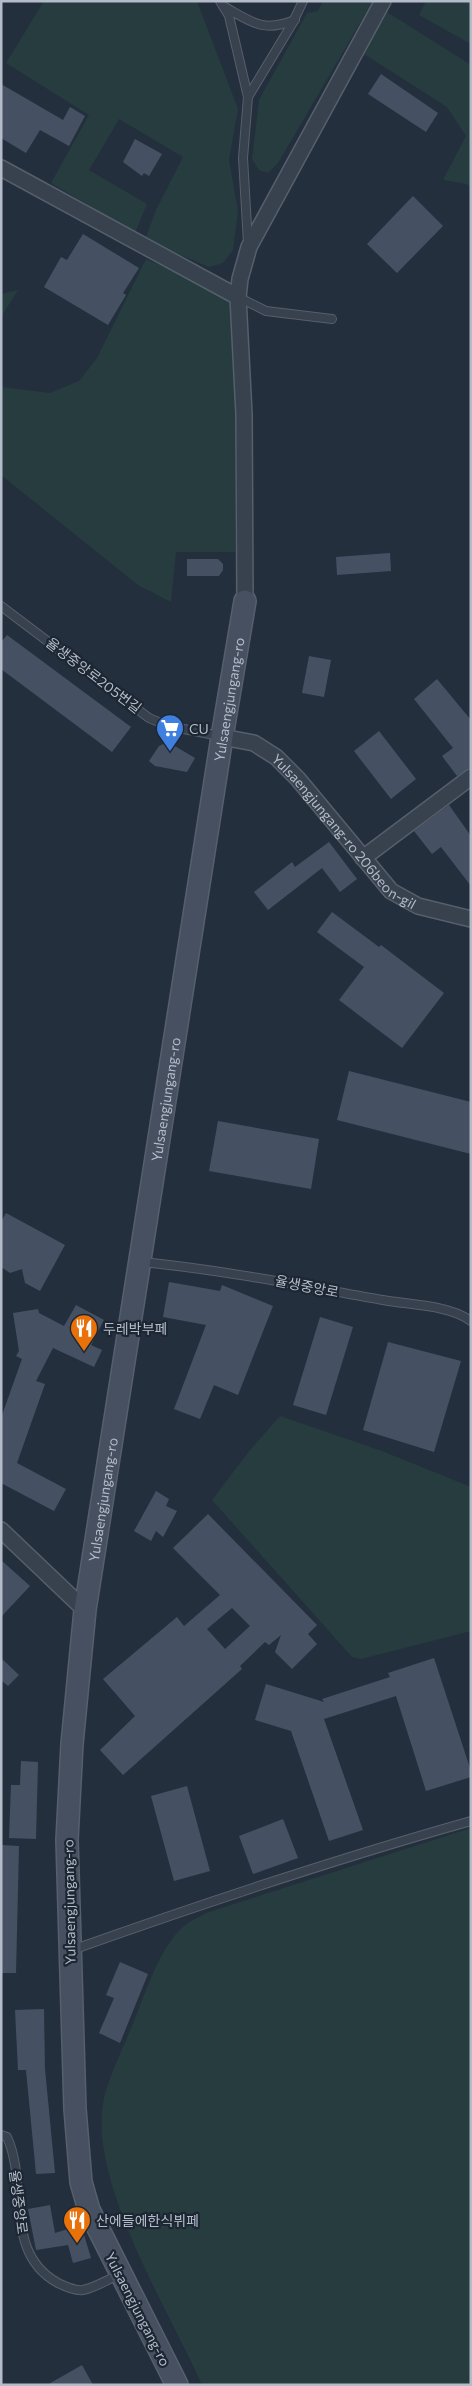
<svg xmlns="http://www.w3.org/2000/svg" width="472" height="2386" viewBox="0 0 472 2386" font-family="Commissioner,'Noto Sans KR',sans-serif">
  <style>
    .green { fill: #263c3f }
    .building { fill: #455162; fill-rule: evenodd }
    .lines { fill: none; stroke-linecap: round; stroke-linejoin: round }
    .lane-casing { stroke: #565f6c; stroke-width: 10 }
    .street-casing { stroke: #565f6c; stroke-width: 18 }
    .secondary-casing { stroke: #565f6c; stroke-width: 24 }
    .lane { stroke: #38414e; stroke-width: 8 }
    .street { stroke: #38414e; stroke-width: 15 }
    .secondary { stroke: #465061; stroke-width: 21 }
    .labels { text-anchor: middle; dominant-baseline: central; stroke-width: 4.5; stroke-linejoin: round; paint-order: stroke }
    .street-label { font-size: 14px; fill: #b4bcc9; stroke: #1d2633 }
    .poi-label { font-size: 14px; fill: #b4bcc9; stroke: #1d2633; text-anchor: start }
  </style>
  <rect width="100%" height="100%" fill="#242f3e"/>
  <g class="green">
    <path d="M44,1h153l41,108 -9,51 9,51 -5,39 -10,13 -14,4 -64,-27 11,-30 27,-53 -64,-38 -30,51 58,34 -12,29 -84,-50 38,-68 -83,-52z"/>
    <path d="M323,1h50l-95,162 -10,10 -9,-3 -7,-11 7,-59 48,-87 11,-2z"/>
    <path d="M426,1h45v43l-52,-29z"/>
    <path d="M387,12l84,53v122l-5,-3 -23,-4 23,-44 -19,-29 -83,-53z"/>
    <path d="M146,259l71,31 15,16 3,30v216h-59l-5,50 -33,-17 -137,-110v-88l49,6 29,-12 18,-23z"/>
    <path d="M18,290l-17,27v-23z"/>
    <path d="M280,1416l102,35 89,36v144l-110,28 -9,-2 -140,-157 38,-50z"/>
    <path d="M471,1828v557h-269c-33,-75 -116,-206 -98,-287 6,-25 24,-60 33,-85 11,-27 24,-67 47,-87 6,-5 15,-9 22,-13z"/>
  </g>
  <g class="building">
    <path d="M381,74l57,39 -12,19 -58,-38z"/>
    <path d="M1,84l62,36 7,-13 15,9 -16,30 -29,-16 -14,23 -25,-15z"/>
    <path d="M135,139l27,15 -13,22 -5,-3 -2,3 -19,-14z"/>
    <path d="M413,196l30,30 -46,47 -30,-29z"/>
    <path d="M83,234l56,34 -16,25 3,2 -18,30 -64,-38 17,-30 6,3z"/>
    <path d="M390,553l1,18 -54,4 -1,-18z"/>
    <path d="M187,559h31l5,5v6l-4,6h-32z"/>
    <path d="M7,635l124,92 -19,25 -111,-83v-27z"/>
    <path d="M309,656l22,4 -7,37 -22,-4z"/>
    <path d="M437,679l34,41v47l-14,9 -15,-20 11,-8 -39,-49z"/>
    <path d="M379,731l37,48 -25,20 -37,-48z"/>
    <path d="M168,742l27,16 -8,14 -32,-6 -6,-5 10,-15z"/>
    <path d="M449,805l22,31v50l-30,-39 -9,7 -18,-23z"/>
    <path d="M329,842l28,37 -17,13 -18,-24 -54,42 -14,-18 38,-30 3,5z"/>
    <path d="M332,912l47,35 2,-2 63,48 -42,55 -63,-48 25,-33 -47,-35z"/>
    <path d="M349,1071l122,31v52l-134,-34z"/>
    <path d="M218,1121l101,18 -8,50 -102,-18z"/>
    <path d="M6,1213l59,32 -25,46 -15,-8 -3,-14 -12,4 -9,-6v-45z"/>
    <path d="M169,1282l51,9 2,-6 51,21 -35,89 -24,-10 -14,34 -26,-10 32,-84 -43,-8z"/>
    <path d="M76,1305l28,15 -13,25 11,5 -8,17 -41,-19 -17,33 9,3 -28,79 49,26 -12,22 -53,-28v-65l21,-59 -6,-3 3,-5 -6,-38 25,-4 1,4 25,13z"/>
    <path d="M320,1317l33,10 -27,88 -33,-10z"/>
    <path d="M388,1342l73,19 -27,91 -71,-22z"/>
    <path d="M156,1491l13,8 -3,7 11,5 -14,26 -7,-6 -5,10 -17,-10z"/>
    <path d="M208,1514l109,111 -9,9 9,10 -25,25 -17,-17 6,-17 -12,10 -4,-3 -25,24 2,3 -119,106 -23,-25 35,-34 -32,-37 74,-62 7,9 36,-31 -47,-47zM232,1608l18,18 -25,23 -18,-20z"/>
    <path d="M1,1560l29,26 -29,31z"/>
    <path d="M1,1658l18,17 -11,11 -7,-6z"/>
    <path d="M434,1658l37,113v6l-45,14 -30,-95 -72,23 39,111 -34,11 -38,-110 -36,-11 11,-36 58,18 -2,-3 68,-22 -2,-4z"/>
    <path d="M21,1761l17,1 -2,77 -27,-1 2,-53h9z"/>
    <path d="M187,1786l23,85 -36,10 -23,-85z"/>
    <path d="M283,1819l15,39 -45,16 -14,-38z"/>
    <path d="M1,1845l18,1 -3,127h-15z"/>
    <path d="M120,1962l28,12 -28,69 -21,-10 15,-35 -8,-3z"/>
    <path d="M44,2009l1,60 10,104 -19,1 -10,-104h-8l-3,-60z"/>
    <path d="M50,2205l5,28 26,-8 10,33 -18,5 -5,-18 -32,5 -8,-41z"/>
    <path d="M82,2365l11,20h-46z"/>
  </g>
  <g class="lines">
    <g class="lane-casing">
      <g id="lane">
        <path d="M220,1l9,15 19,81 -5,61 5,85"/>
        <path d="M223,6c29,16 39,27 72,14"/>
        <path d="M248,97l44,-73 11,-23"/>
        <path d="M238,297l28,14 66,8"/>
        <path d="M1,606l148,112 19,8 52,10"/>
        <path d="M142,1262c81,8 161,24 241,38 27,5 67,5 88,21"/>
        <path d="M72,1950c132,-47 264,-91 399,-129"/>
        <path d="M1,2135l6,2c22,48 -4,116 51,146 6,3 17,8 25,7 12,-2 25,-11 36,-15"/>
      </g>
    </g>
    <g class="street-casing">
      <g id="street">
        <path d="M1,168l237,129"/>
        <path d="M245,601l-1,-187 -6,-117 2,-18 9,-32 134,-246"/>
        <path id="s1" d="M222,737l32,6 22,14 22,22 93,112 27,15 53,13"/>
        <path d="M363,858l108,-81"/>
        <path d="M1,1530l84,80"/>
      </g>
    </g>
    <g class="secondary-casing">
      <g id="secondary">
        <path id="s2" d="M177,2385l-88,-175 -8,-28 -6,-73 -8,-269 5,-96 13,-134 137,-873 23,-136"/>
      </g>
    </g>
    <use href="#lane" class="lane"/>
    <use href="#street" class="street"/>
    <use href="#secondary" class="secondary"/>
  </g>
  <defs>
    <g id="supermarket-pin" transform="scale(1.4375)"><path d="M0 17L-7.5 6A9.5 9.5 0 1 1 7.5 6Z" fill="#3f7fe0" stroke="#1d2633"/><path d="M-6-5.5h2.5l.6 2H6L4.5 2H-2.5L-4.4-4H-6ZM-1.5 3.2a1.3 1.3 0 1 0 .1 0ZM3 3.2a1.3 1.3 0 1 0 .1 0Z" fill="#fff"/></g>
    <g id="restaurant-pin" transform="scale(1.4375)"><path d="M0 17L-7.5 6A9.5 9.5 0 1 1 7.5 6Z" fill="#e8710a" stroke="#1d2633"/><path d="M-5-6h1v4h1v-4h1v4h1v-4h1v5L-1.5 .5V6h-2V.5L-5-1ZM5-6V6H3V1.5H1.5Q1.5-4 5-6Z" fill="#fff"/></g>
  </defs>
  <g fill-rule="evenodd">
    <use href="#supermarket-pin" x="170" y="728"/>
    <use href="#restaurant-pin" x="84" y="1328"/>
    <use href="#restaurant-pin" x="77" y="2220"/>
  </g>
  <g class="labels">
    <g class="street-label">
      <text transform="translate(94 675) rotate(37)">율생중앙로205번길</text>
      <text stroke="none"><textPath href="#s2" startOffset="1720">Yulsaengjungang-ro</textPath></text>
      <text stroke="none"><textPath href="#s1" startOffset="160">Yulsaengjungang-ro 206beon-gil</textPath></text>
      <text stroke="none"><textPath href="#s2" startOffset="1315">Yulsaengjungang-ro</textPath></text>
      <text transform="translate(307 1286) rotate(11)">율생중앙로</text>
      <text stroke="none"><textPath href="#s2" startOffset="910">Yulsaengjungang-ro</textPath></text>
      <text transform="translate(69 1902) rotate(-91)">Yulsaengjungang-ro</text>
      <text transform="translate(19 2202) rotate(83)">율생중앙로</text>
      <text transform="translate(138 2309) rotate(63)">Yulsaengjungang-ro</text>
    </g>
    <g class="poi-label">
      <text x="189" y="728">CU</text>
      <text x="103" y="1328">두레박부페</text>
      <text x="96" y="2220">산에들에한식뷔페</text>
    </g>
  </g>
  <rect width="472" height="2386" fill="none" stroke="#b4bcc9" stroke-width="5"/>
</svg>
